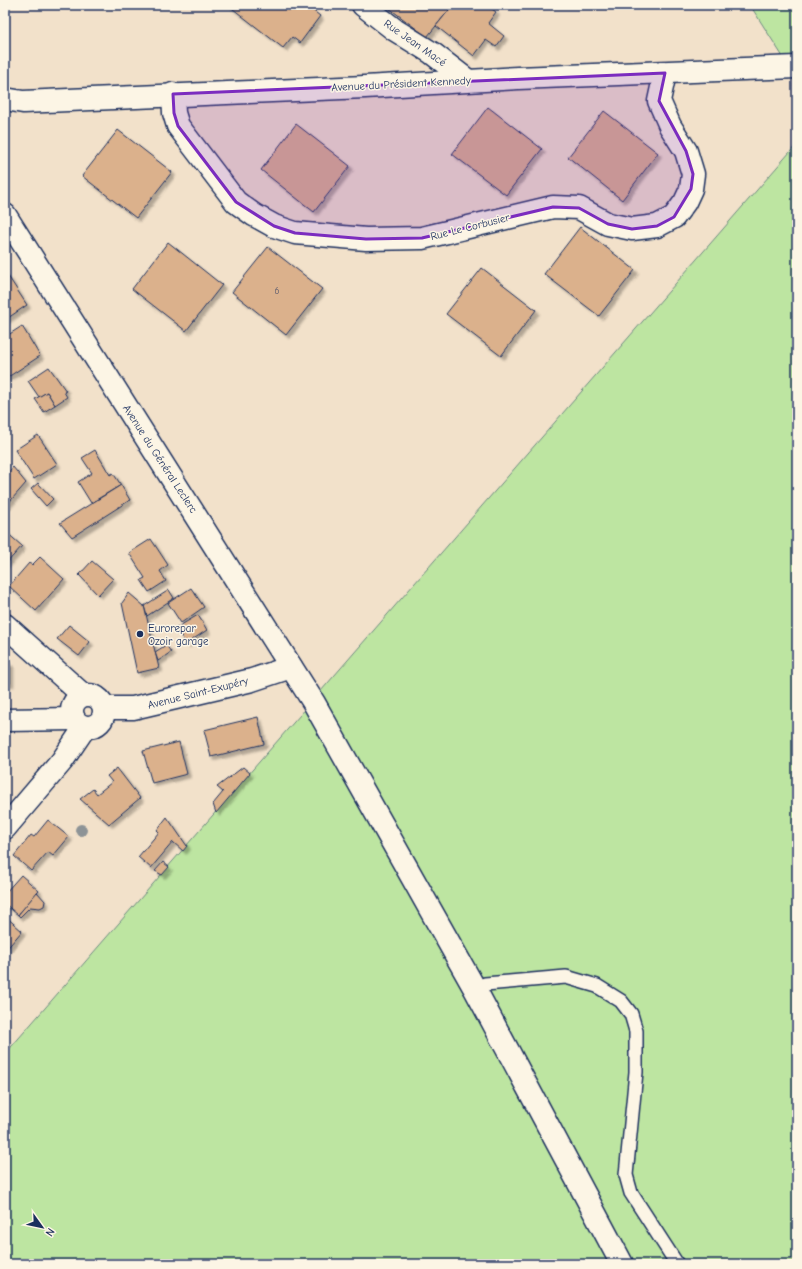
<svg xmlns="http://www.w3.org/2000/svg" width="802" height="1269" viewBox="0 0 802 1269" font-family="'Comic Neue',sans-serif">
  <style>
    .green { fill: #bde5a1; stroke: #6c8a80 }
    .building { fill: #dbb18c; stroke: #1b2f5e; filter: url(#shadow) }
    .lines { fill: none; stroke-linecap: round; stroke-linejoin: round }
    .service-casing { stroke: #1b2f5e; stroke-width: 16 }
    .minor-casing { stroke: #1b2f5e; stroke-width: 25 }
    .tertiary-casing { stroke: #1b2f5e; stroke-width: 25 }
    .service { stroke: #fcf5e5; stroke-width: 13 }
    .minor { stroke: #fcf5e5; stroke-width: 22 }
    .tertiary { stroke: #fcf5e5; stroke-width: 22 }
    .tree { fill: #8d9396 }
    .marked { fill: #7b2cbf; fill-opacity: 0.2; stroke: #7b2cbf; stroke-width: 3; stroke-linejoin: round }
    .poi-dot { fill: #1b2f5e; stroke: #fcf5e5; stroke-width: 1.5 }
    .labels { text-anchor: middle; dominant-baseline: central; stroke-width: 3; stroke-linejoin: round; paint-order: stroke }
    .number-label { font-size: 9px; fill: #4b506a }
    .street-label { font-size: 11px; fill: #1b2f5e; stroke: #fcf5e5 }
    .poi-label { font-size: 11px; fill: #1b2f5e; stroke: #fcf5e5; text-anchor: start }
  </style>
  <defs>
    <filter id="shadow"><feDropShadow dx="3.5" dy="3.5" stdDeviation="1" flood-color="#0004"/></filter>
  </defs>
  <rect width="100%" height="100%" fill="#f2e1ca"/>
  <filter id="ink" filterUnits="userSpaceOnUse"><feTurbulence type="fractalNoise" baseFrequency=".025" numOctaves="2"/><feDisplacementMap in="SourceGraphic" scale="8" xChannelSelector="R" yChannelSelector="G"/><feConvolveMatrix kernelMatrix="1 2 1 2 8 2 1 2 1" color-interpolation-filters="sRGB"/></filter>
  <g filter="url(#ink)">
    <g class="green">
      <path d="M750,5h47v74z"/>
      <path d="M797,144v1120h-792v-210z"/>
    </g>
    <g class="building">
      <path d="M228,5h78l14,11 -20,27 -8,-6 -9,11z"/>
      <path d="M385,5h68l-26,32z"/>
      <path d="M453,5h34l9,7 -8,11 16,13 -8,11 -10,-7 -12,16 -38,-30z"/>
      <path d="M488,107l54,42 -36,46 -54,-41z"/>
      <path d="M604,111l54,42 -36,47 -54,-43z"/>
      <path d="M296,124l54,42 -36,46 -53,-42z"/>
      <path d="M118,130l54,42 -36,46 -54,-42z"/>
      <path d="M580,227l55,43 -36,46 -55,-42z"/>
      <path d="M168,242l54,43 -36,46 -54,-42z"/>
      <path d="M268,247l54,42 -36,46 -54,-43z"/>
      <path d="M482,268l54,42 -35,46 -55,-42z"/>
      <path d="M8,276l19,29 -22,15v-42z"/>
      <path d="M22,326l18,30 -35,23v-42z"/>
      <path d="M49,367l17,24 -2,1 3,5 -12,8 -8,-13 -8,5 -11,-16z"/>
      <path d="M47,392l8,13 -11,7 -9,-13z"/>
      <path d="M38,435l19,29 -23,15 -19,-29z"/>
      <path d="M95,450l15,25 3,-2 8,12 -30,18 -13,-21 14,-9 -10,-15z"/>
      <path d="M13,467l13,16 -21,24v-31z"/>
      <path d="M38,483l15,16 -7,7 -15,-17z"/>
      <path d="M121,485l9,15 -58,37 -12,-14z"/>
      <path d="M5,531l17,15 -17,19z"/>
      <path d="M151,539l17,26 -8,6 6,10 -17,11 -8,-12 4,-2 -16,-25z"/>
      <path d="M40,557l24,22 -28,32 -27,-25 20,-23 3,2z"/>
      <path d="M92,561l21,18 -15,16 -19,-20z"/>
      <path d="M191,588l13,19 -23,16 -13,-20z"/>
      <path d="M169,590l5,8 -27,18 -3,-10z"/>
      <path d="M129,593l15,13 15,62 -22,5 -15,-70z"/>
      <path d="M198,615l9,15 -21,14 -10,-16z"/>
      <path d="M69,625l21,17 -11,14 -22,-17z"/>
      <path d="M166,645l5,7 -13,9 -3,-9z"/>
      <rect x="5" y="663" width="5" height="20"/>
      <path d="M258,717l6,27 -53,13 -7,-27z"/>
      <path d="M179,742l8,32 -35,9 -9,-32z"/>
      <path d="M243,767l7,6 -34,40 -3,-9 10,-12 -6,-5z"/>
      <path d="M117,768l23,30 -31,26 -29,-25 13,-10 4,5 15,-12 -5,-6z"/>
      <path d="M167,817l20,29 -4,5 -10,-9 -22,26 -13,-11 21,-25 -2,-2z"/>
      <path d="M48,820l21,17 -16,19 -5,-4 -17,19 -17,-15 17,-21 3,2z"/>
      <path d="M163,862l6,5 -7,8 -7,-4z"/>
      <path d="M21,875l18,16 -21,24 -13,-11v-11z"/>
      <path d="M37,892l8,9 -1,5 -4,2 -10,-1 -10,10 -2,-2z"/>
      <path d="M5,916l17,15 -17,20z"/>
    </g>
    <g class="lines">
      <g class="service-casing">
        <path id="service" d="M475,989l10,-5 81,-7 31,9 24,15 10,13 5,17v41l-10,103 5,18 46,71"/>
      </g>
      <g class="minor-casing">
        <g id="minor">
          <path d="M363,5l32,25 37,23 35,27"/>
          <path d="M173,94l1,19 4,13 58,76 18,13 20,11 21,7 71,6 56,-1 131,-31 26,1 29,16 24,5 25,-3 17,-9 11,-15 6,-13 2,-15 -7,-23 -16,-25 -11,-25 6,-28"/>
          <path d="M5,99l18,3 342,-15 153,-9 279,-11"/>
          <path d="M5,625l78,70"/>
          <circle cx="88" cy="711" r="16"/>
          <path d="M104,708h29l119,-28 39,-13"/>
          <path d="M5,720l69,-1"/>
          <path d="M5,828l57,-67 23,-34"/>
        </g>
      </g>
      <g class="tertiary-casing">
        <path id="tertiary" d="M5,215l309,488 161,286 147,275"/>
      </g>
      <use href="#service" class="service"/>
      <use href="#minor" class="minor"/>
      <use href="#tertiary" class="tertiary"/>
    </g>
    <circle class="tree" cx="81" cy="830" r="6"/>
  </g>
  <path class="marked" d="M665,73l-6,28 27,50 7,23 -2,15 -17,28 -17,9 -25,3 -24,-5 -29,-16 -26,-1 -131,31 -56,1 -71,-6 -21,-7 -38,-24 -58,-76 -4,-13 -1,-19z"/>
  <circle class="poi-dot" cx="140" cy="634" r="4"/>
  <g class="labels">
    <g class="number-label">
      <text x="277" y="291">6</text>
    </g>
    <g class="street-label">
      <text transform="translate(415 43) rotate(35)">Rue Jean Macé</text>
      <text transform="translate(401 84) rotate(-3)">Avenue du Président Kennedy</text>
      <text transform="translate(470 227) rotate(-14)">Rue Le Corbusier</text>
      <text transform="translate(160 459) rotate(57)">Avenue du Général Leclerc</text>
      <text transform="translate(198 693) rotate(-14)">Avenue Saint-Exupéry</text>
    </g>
    <g class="poi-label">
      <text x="148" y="628">Eurorepar<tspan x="148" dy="13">Ozoir garage</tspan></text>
    </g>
  </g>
  <rect width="802" height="1269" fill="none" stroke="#fcf5e5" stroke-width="20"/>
  <rect x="10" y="10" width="782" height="1249" fill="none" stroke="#1b2f5e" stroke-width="1.5" filter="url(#ink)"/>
  <g transform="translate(42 1227) rotate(123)" stroke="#fcf5e5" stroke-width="3" paint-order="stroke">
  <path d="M0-3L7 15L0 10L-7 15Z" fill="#1b2f5e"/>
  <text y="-6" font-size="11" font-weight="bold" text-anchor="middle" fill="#1b2f5e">N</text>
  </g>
</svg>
